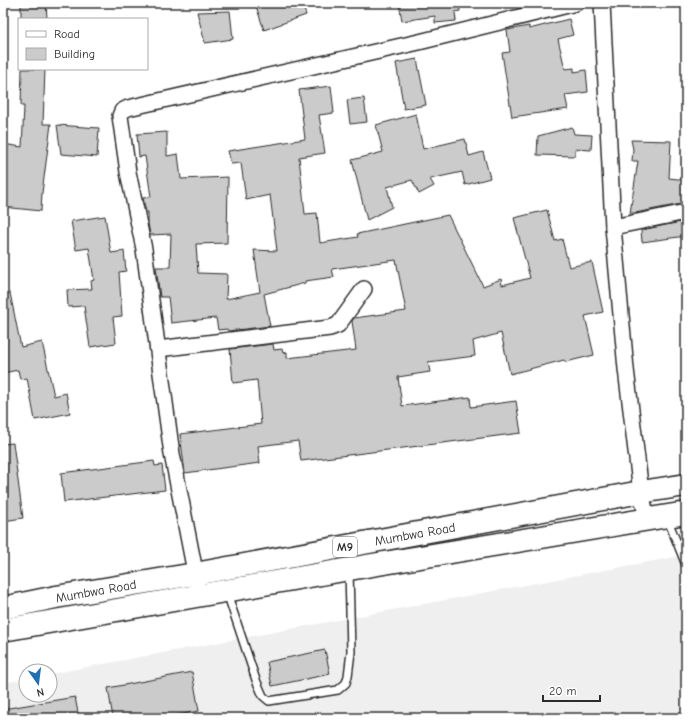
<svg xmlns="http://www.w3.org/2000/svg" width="689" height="721" viewBox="0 0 689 721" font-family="'Comic Neue',sans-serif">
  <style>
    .built { fill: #efefef }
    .building { fill: #cbcbcb; stroke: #2b2b2b }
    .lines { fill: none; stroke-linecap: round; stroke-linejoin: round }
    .lane-casing { stroke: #2b2b2b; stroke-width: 10 }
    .street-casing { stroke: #2b2b2b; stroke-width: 18 }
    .primary-casing { stroke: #2b2b2b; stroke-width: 25 }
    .lane { stroke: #fff; stroke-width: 7 }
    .street { stroke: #fff; stroke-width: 15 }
    .primary { stroke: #fff; stroke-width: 22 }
    .labels { text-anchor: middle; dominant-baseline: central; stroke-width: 4; stroke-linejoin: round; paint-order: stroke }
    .shield { fill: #fff; stroke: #6b6b6b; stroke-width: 1 }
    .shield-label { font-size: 12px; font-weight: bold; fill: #2b2b2b }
    .street-label { font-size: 13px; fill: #2b2b2b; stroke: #fff }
  </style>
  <rect width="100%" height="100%" fill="#fff"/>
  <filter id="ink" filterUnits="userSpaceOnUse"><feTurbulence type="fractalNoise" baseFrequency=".025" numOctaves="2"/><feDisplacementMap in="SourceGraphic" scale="8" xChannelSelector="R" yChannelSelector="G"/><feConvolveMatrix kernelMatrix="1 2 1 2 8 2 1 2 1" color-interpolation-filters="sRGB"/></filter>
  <g filter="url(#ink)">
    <path class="built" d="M686,555v163h-683v-35l23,-4v16h24v-21z"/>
    <g class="building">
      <path d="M21,3h25l1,15 -26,1z"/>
      <path d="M255,3h47l4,12 -42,15z"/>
      <path d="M399,3h60l1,8 -5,1 1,9 -21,2v-7l-33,5z"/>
      <path d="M230,11l3,28 -28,4 -8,-31z"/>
      <path d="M569,19l4,16 -15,4 7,30 9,-1v4l12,-2 2,22 -23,3 3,14 -56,8 -10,-64 8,-1 -3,-22 22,-4v3z"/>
      <path d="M417,59l9,46 -22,4 -8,-46z"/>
      <path d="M22,69h23l-2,55h8l-9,69 -1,18 -38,-4v-63l19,3 2,-41h-3z"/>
      <path d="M331,86l3,27 -15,2 6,38 -26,4 6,57 12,-1 3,30 38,-6 -1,-3 91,-19 35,71 18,-7 1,6 28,-7 -16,-60 33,-8 8,31 7,-2 7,28 23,-5 11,50 -18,4 9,39 -28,7 -2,-2 -54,14 -9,-41 -28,8 2,15 -47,6 2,10 -32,5 4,29 68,-9 1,10 45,-6 5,32 -220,28 -3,-20 -40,5 2,17 -75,10 -5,-39 81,-10 -4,-44 -24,3 -3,-34 43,-5 1,6 8,-1 1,4 4,-1v6l69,-8 -4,-29 2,-3 52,-7 -10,-51 -64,9 2,8 -29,4v2l-41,11 6,32 -42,5 -1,-2 -9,1 -2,-12 -45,5 -3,-26h-8l-4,-30h14l1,-33 -21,1 -2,-12v-11h-2l-3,-14 8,-1 -6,-41 -6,1 -2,-23 30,-2v24l11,-2 3,25 47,-2 -1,66 -31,1 2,29 29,1 -1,25 34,-7 -6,-42 23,1 -7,-56 -24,5 -5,-37 -10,1 -3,-13 77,-12 -6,-49z"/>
      <path d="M364,98l3,24 -17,2 -3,-24z"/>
      <path d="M416,114l7,35 42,-10 4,17 14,-4 7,26 -25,7 -3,-13 -32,7 4,7 -15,8 -7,-14 -25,7 5,20 -25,13 -15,-60 31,-8 -7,-27z"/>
      <path d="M57,125l42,3 -2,29 -36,-3z"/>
      <path d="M572,127l2,7 18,1 -1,15 -16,-1v7l-38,-1 1,-19z"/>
      <path d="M631,140l40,1 -2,37 17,2v23l-51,10h-5l8,-52h-6l1,-12z"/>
      <path d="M105,216l6,37 13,-2 2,20 -7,1 3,44 -9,1 3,26 -26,4 -6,-41 -16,1 -1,-17 25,-1 -1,-8 3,-1 -5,-32 -13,2 -5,-29z"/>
      <path d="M686,221v15l-44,6 -1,-12z"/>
      <path d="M10,293l11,54 21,-5 12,54 12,-3 4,20 -35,7 -8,-42 -7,1 -2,-9 -15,3v-79z"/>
      <path d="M13,443l10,75 -20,3v-77z"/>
      <path d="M154,461l1,5 7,-1 3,25 -101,12 -3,-29z"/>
      <path d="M325,650l5,24 -58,12 -5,-24z"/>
      <path d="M192,672l7,39 -37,7h-49l-5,-30z"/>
      <path d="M75,697l4,21h-76v-9z"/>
    </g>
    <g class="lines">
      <g class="lane-casing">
        <g id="lane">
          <path d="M667,518l19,47"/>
          <path d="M227,593l29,87 7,16 6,5 69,-11 8,-7 2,-7 3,-24 -2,-81"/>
        </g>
      </g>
      <g class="street-casing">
        <g id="street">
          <path d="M602,3l11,224 13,142 15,123 6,27"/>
          <path d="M613,227l73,-15"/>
          <path d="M158,349l172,-21 8,-3 26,-36"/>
          <path d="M197,582l-25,-128 -28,-205 -16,-77 -8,-56 2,-5 6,-3 291,-66 157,-39"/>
        </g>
      </g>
      <g class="primary-casing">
        <g id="primary">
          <path d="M3,608l53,-11 139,-23 446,-82 45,-7"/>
          <path d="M3,630l369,-65 314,-52"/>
        </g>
      </g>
      <use href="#lane" class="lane"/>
      <use href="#street" class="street"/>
      <use href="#primary" class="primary"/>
    </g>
  </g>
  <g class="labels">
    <rect class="shield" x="333" y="537" width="24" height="20" rx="3"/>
    <g class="shield-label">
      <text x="345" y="547">M9</text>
    </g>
    <g class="street-label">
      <text transform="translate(415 534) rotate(-10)">Mumbwa Road</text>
      <text transform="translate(96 591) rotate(-10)">Mumbwa Road</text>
    </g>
  </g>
  <rect width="689" height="721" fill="none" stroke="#fff" stroke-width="16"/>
  <rect x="8" y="8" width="673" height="705" fill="none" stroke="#2b2b2b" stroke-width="1.5" filter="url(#ink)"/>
  <rect x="18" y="18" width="130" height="52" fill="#ffffff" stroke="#aaaaaa"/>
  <rect x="26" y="31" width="20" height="6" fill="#ffffff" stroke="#aaaaaa"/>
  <text x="54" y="38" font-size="12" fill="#2b2b2b">Road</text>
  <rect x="26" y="48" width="20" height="12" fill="#cbcbcb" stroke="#aaaaaa"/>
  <text x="54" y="58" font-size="12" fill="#2b2b2b">Building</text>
  <g transform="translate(38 683) rotate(166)"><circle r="19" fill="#ffffff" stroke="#aaaaaa"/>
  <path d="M0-3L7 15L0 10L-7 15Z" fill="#1f6fb2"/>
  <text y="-6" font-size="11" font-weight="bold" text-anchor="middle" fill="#2b2b2b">N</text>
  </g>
  <path d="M543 695v6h57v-6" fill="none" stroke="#2b2b2b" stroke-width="2"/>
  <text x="549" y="695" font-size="12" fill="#2b2b2b" stroke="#ffffff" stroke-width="3" paint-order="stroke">20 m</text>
</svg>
